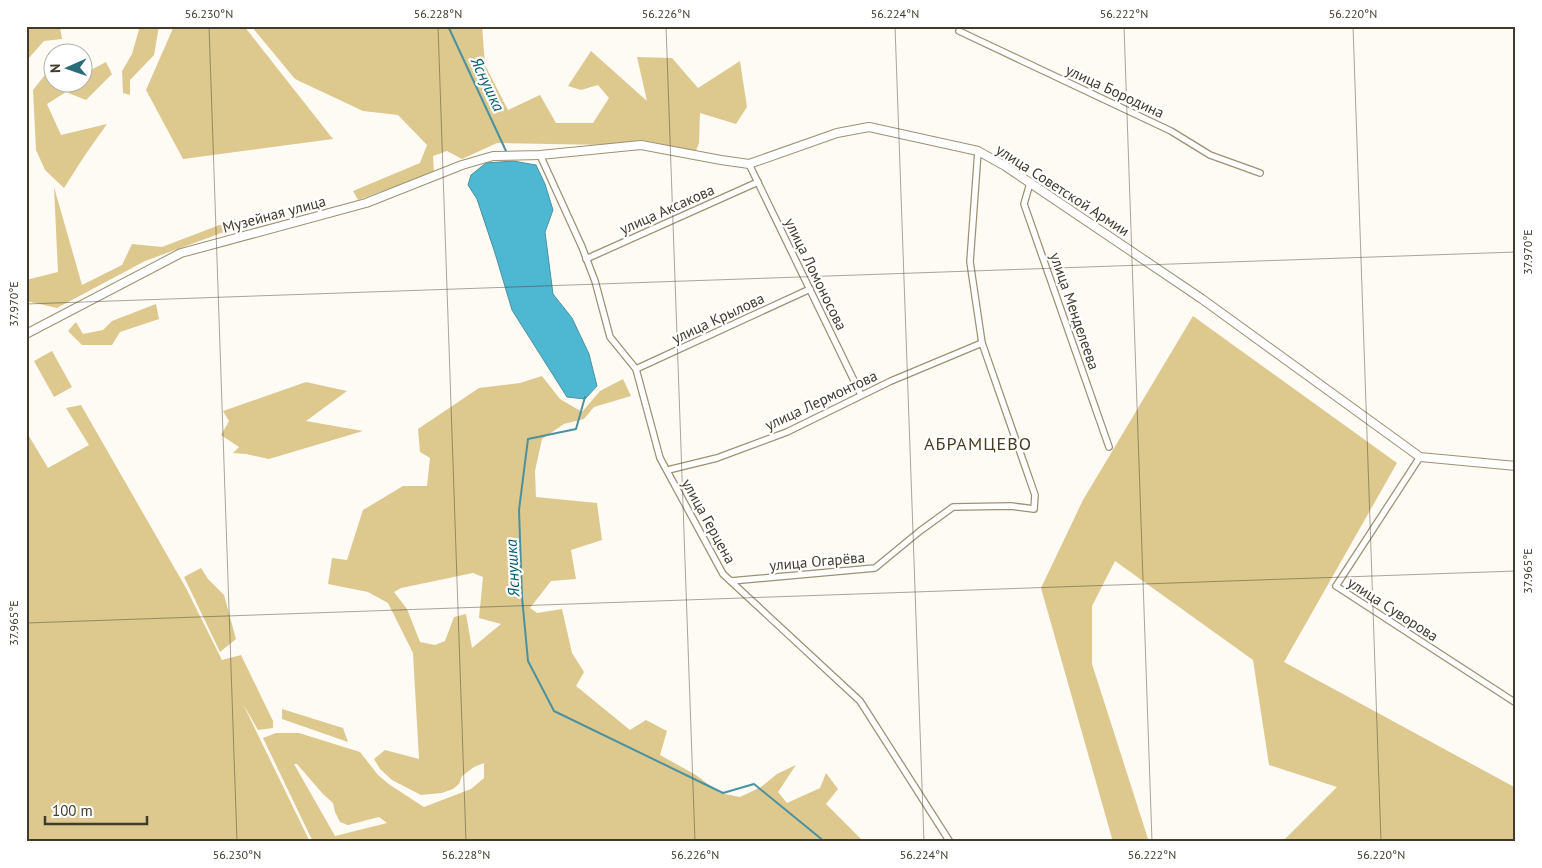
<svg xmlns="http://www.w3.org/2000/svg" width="1542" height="868" viewBox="0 0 1542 868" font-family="'PT Sans',sans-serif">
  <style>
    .green { fill: #ddc88e; fill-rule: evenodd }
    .water { fill: #4eb7d1; stroke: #4a92a0 }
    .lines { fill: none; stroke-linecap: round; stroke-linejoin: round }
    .stream { stroke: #4a92a0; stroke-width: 2 }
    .street-casing { stroke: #9c9172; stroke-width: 8 }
    .secondary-casing { stroke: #9c9172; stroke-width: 10 }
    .street { stroke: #fff; stroke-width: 5.5 }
    .secondary { stroke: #fff; stroke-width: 8 }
    .ticks { fill: none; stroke: #403b2d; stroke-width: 1; stroke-opacity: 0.45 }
    .labels { text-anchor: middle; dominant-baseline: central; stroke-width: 4.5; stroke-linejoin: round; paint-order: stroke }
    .street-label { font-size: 15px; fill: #403b2d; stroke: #fff }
    .water-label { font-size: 16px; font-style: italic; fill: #005d6f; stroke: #fff }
    .quarter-label { font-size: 18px; letter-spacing: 1px; fill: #493e22; stroke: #fff }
    .neatline { fill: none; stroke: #403b2d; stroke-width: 2 }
    .ticks-label { font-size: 12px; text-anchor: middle; fill: #403b2d }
  </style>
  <rect width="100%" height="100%" fill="#fefbf4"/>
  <g class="green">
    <path d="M26,26h34l2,13 -18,2 -17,19 -1,25z"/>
    <path d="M140,26h19l-5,29 -24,25v15l-7,-2 -1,-22 10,-17z"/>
    <path d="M174,26h70l89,113 -150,20 -37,-69z"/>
    <path d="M251,26h231l3,39 23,45 32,-15 16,28h37l16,-25 -11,-13 -17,5 -13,-4 23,-35 56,50 -10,-44 35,1 26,30 42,-27 7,46 -11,17 -36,-11 -1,30 -3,8 -54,-11 -36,5 -109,-2 -35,16 -15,-8 -14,5 1,16 -76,28 -5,-9 67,-28 7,-18 -29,-30 -35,-4 -68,-32z"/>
    <path d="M106,62l6,12 -26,26 -20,-8 -19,12 14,31 46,-11 -22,31 -21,33 -19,-18 -9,-20 -3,-60 16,-20 3,1v11h30l1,-8z"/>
    <path d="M54,187l28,98 40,-20 10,-21 30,3 73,-28v9l-90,33 -88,47 -31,-7v-21l32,-8z"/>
    <path d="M156,304l3,15 -39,13 -8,13h-30l-14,-14 8,-9 7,12 20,-4 9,-9z"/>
    <path d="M1193,316l204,147 -113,199 232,126v54h-234l55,-55 -68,-22 -16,-105 -138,-99 -23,45v58l57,178h-36l-72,-254 42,-88z"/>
    <path d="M52,351l20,36 -18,10 -20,-36z"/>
    <path d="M542,376l18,23 22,13 18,-21 23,-12 8,17 -37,11 -10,12 -20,5 -22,15 -7,32 1,26 61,6 5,37 -31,10 5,29 -25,2 -21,27 7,5 25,-4 10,44 12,19 -8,14 54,44 16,-10 21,11 -7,24 36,20 24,18 20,4 21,-10 16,-13 19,-9 -18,27 9,11 33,-15 6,-15 12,16 -12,15 38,38h-551l-50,-104 13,-5h23l61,19 18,23 12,10 34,22 47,-18 13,-11v-15l-10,4 -12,9 -3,8 -6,5 -11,4 -21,2 -29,-15 -12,-11 -6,-10 11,-9 34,9 -6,-106 -25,-50 -20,-11 -40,-8 4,-26 15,2 16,-50 40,-24h24l3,-28 -10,-6 -2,-23 61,-41 41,-5zM473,573l10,4 -4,41 22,6 -29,24 -6,-34 -12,3 -9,24 -10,4 -15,-3 -13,-33 -13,-17 7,-4zM294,764h3l26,30 10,9 2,9 5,10 8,3 31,-8 8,6 -52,13z"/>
    <path d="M306,382l41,9 -41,30 57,10 -94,28 -23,-5 -13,-1 6,-6 -18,-12 8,-14 -6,-10z"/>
    <path d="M81,405l105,183 36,72 19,-5 32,66v7l-15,2 -15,-26 67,138h-281l-3,-3v-408l22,37 41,-23 -23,-37z"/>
    <path d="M201,568l7,11 16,16 12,44 -16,13 -36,-75z"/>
    <path d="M282,709l61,19 5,14 -66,-23z"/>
  </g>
  <path class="water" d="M513,161l23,4 9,19 8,26 -8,22 8,62 19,24 17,36 8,32 -12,13 -18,-2 -55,-87 -17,-57 -18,-54 -9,-14 3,-10 15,-12z"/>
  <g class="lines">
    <g class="stream">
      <path d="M448,26l58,125"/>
      <path d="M585,397l-9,32 -48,10 -9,71 3,87 6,64 26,50 169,82 31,-9 71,58"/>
    </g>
    <g class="street-casing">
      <g id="street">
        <path d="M959,31l212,100 39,24 50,18"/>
        <path d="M540,155l42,92 13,34 15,56 26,32 24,89 63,116 137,127 90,141"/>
        <path d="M749,164l112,231"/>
        <path d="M1030,183l-6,21 85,243"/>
        <path d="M586,259l172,-77"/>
        <path d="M636,369l174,-80"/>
        <path d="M1420,457l-84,129 180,117"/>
        <path d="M668,470l49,-12 70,-26 104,-51 91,-38"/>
        <path d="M731,581l144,-13 45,-37 33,-24 58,-1 23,3 1,-14 -53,-152 -12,-81 8,-111"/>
      </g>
    </g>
    <g class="secondary-casing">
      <path id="secondary" d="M26,334l155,-81 185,-50 96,-38 31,-9 47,-1 101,-10 80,15 28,4 88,-31 32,-6 109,24 27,15 197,133 218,158 96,9"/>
    </g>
    <use href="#street" class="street"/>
    <use href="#secondary" class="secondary"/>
  </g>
  <path class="ticks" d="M209,26l28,816M438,26l28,816M666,26l29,816M895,26l29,816M1124,26l28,816M1353,26l28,816M26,304l1490,-52M26,623l1490,-52"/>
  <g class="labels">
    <g class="street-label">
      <text transform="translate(1115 91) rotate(25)">улица Бородина</text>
      <text transform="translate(1063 190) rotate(33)">улица Советской Армии</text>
      <text transform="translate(667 209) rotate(-24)">улица Аксакова</text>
      <text transform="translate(274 214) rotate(-15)">Музейная улица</text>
      <text transform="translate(816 274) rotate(64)">улица Ломоносова</text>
      <text transform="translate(1075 311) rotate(71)">улица Менделеева</text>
      <text transform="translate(718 318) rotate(-25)">улица Крылова</text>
      <text transform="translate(821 400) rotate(-25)">улица Лермонтова</text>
      <text transform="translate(709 521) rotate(61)">улица Герцена</text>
      <text transform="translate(817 561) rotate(-5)">улица Огарёва</text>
      <text transform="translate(1393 609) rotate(33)">улица Суворова</text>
    </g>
    <g class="water-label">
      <text transform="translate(488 84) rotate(65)">Яснушка</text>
      <text transform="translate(512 568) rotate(-93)">Яснушка</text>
    </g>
    <g class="quarter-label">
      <text x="978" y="443">АБРАМЦЕВО</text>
    </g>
  </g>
  <rect width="1542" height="868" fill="none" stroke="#ffffff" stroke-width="55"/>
  <g transform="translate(68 68) rotate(268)"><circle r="24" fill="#ffffff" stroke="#b3b1ab"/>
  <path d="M0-4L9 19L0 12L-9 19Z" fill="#286c7c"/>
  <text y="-8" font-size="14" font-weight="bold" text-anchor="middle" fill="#403b2d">N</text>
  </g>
  <path d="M45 816v8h102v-8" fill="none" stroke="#403b2d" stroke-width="2.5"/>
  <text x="52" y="816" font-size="15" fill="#403b2d" stroke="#ffffff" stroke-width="4" paint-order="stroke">100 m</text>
  <rect x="28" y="28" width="1486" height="812" class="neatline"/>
  <g class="ticks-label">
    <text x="209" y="18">56.230°N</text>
    <text x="438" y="18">56.228°N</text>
    <text x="666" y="18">56.226°N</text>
    <text x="895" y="18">56.224°N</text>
    <text x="1124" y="18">56.222°N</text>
    <text x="1353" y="18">56.220°N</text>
    <text transform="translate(1528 252) rotate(-90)" y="4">37.970°E</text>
    <text transform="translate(14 304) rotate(-90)" y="4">37.970°E</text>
    <text transform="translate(1528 571) rotate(-90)" y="4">37.965°E</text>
    <text transform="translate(14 623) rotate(-90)" y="4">37.965°E</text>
    <text x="237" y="859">56.230°N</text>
    <text x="466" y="859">56.228°N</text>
    <text x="695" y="859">56.226°N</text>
    <text x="924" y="859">56.224°N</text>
    <text x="1152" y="859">56.222°N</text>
    <text x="1381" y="859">56.220°N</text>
  </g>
</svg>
